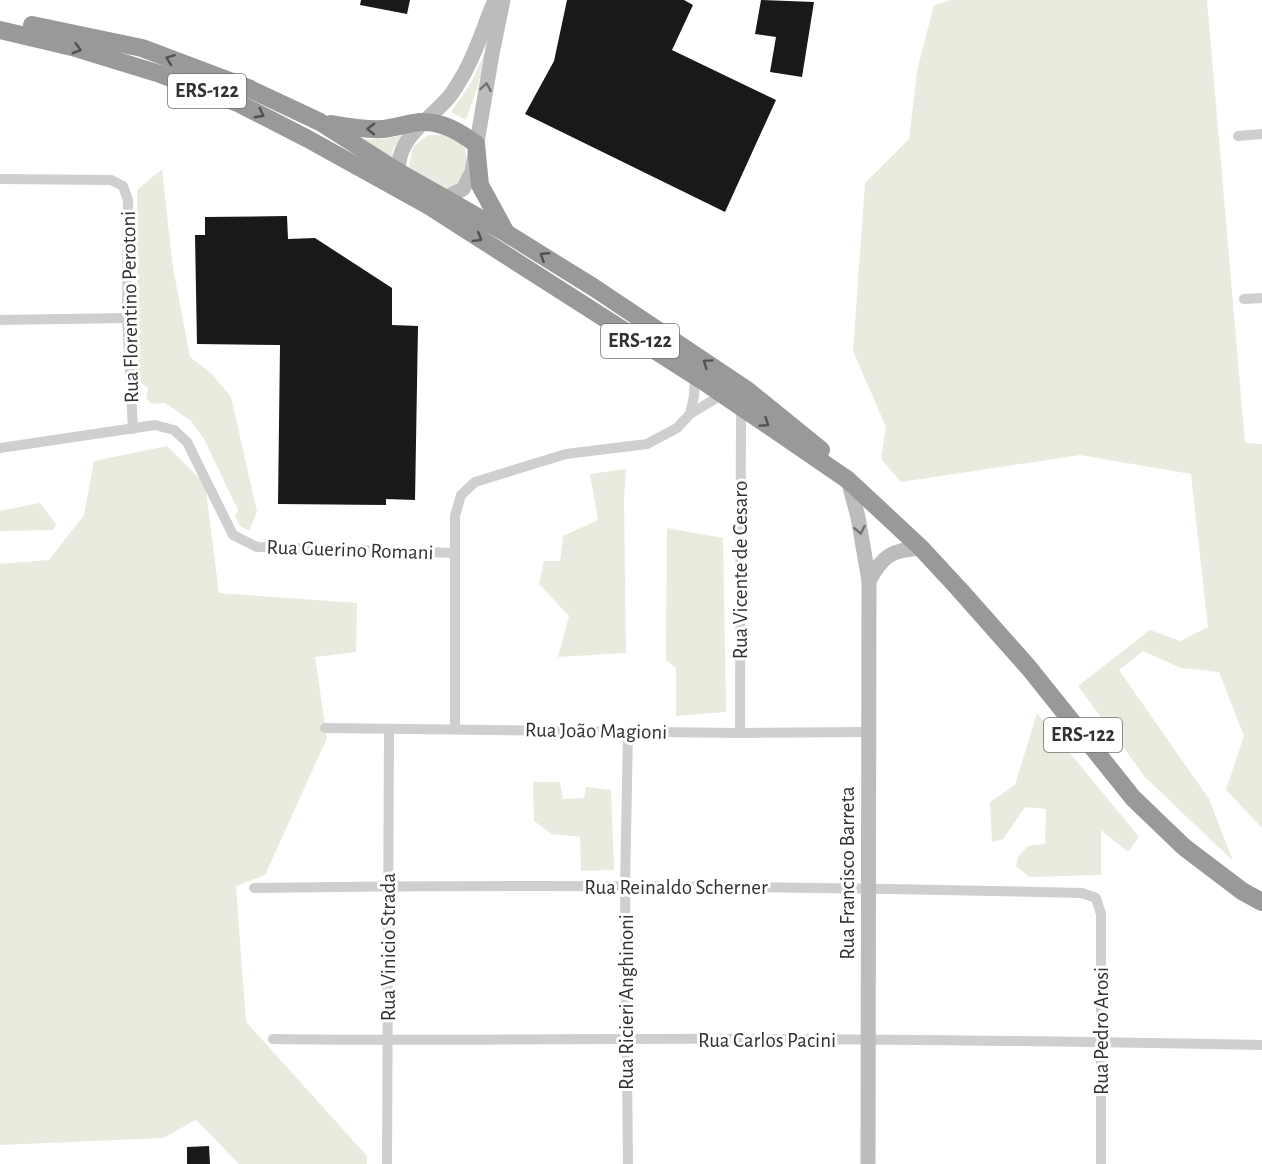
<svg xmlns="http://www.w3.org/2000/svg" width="1262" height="1164" viewBox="0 0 1262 1164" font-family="'Alegreya Sans',sans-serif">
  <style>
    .green { fill: #e7ecde }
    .building { fill: #191919 }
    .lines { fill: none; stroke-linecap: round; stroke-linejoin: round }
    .street { stroke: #cfcfcf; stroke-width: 10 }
    .secondary { stroke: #bcbcbc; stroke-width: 15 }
    .highway { stroke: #999; stroke-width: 18 }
    .oneway { stroke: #515151 }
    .oneway2 { stroke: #707070 }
    .labels { text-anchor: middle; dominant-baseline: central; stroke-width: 6; stroke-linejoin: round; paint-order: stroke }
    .shield { fill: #fff; stroke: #707070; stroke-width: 1.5 }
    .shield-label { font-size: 20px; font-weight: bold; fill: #323232 }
    .street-label { font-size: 21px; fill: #323232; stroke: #fff }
  </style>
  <rect width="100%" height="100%" fill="#fff"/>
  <g class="green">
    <path d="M951,0h256l38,443 17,1v384l-36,-38 18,-54 -25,-64 -38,-4 -38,-17 -24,19 90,129 24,62 -88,-84 -67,-91 72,-56 30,11 28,-14 -17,-153 -111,-19 -179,27 -20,-23 5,-32 -33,-76 12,-168 44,-44 8,-68 17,-66z"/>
    <path d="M487,48l-9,37 -12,35 -15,-8 20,-29z"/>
    <path d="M403,135l-9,12 -3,11 -29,-19h21z"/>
    <path d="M428,135h23l14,13c3,23 3,29 -18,42l-38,-23 4,-20z"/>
    <path d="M162,169l11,99 17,89 22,17 19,23 26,115 -8,19 -10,-6 -4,-10 3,-5 -34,-71 -14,-19 -25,-17 -14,1 -5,-6 2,-10 -10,-7 -1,-191z"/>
    <path d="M167,446l38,38 14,109 138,10 -1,49 -41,5 12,81 -62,137 -29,11 10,136 121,134v8h-128l-43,-44 -33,18 -163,7v-581l49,-4 35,-45 10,-54z"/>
    <path d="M626,469l-2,31 2,153 -68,4 11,-41 -30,-32 5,-23h16l3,-25 35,-16 -8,-46z"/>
    <path d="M40,503l16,21 -3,6 -53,1v-20z"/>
    <path d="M667,528l56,10 3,174 -50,4v-48l-10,-8z"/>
    <path d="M1037,713l102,124 -11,15 -27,-22v45l-72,2 -13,-11 2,-9 10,-11 17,-2 1,-35 -21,-2 -22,32 -11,3 -2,-40 25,-17z"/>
    <path d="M560,782l3,17 21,-1 2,-11 25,3 3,80 -33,1 -1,-34 -28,-3 -18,-13 -1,-39z"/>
  </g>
  <g class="building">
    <path d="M361,0h49l-3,14 -47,-9z"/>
    <path d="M567,0h117l9,5 -21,45 104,50 -51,112 -200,-98 29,-53z"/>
    <path d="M761,0l53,2 -12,75 -32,-5 6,-35 -21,-3z"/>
    <path d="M287,216l1,23 27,-1 77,50v37l26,1 -3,174 -29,-1v6l-108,-1 2,-159 -83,-1 -2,-109h10v-18z"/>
    <path d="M209,1146l1,18h-23v-17z"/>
  </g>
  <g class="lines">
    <g class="street">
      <path d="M1238,136l24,-2"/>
      <path d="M0,179l111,1 12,6 5,14 -1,118 6,111"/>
      <path d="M1244,299l18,-1"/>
      <path d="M0,320l127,-2"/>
      <path d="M690,414l4,-18 1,-21"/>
      <path d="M0,448l155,-23 19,5 13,12 46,93 24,12 198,6"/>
      <path d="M325,728l415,5 128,-1"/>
      <path d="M455,728v-212l6,-21 14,-13 91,-28 81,-10 30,-16 13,-14 33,-20"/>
      <path d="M628,732l-3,155 3,277"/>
      <path d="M740,733l1,-326"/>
      <path d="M254,888c276,-4 552,-2 828,5l14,5 5,16v250"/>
      <path d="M273,1039c118,2 235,0 353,0 212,-1 424,2 636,6"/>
      <path d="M387,1164l2,-434"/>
    </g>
    <g class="secondary">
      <path d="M398,180c-3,-44 27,-55 51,-83 5,-6 9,-13 13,-20 14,-23 22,-52 33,-77"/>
      <path d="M437,202l26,-13 9,-17 20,-118 11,-54"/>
      <path d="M848,480l10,37 11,64 -1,583"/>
      <path d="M869,581c14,-26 23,-31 52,-33"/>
    </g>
    <g class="highway">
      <path d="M32,25l110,23 106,40 72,34 77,49 109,62 87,54 154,103 74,60"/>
      <path d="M0,30l72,17 88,27 78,29 70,36 121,67 280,179 139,95 73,68 38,41 70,79 104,130 51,49 58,44 20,11"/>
      <path d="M331,124c17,3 35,6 52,5 13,-1 25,-6 37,-7 22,-1 40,10 56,22l4,41 25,46"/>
    </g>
  </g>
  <defs><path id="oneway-chevron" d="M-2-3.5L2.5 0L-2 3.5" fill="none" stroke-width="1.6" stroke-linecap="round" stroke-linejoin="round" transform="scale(1.5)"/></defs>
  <g class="oneway">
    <use href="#oneway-chevron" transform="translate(77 49) rotate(16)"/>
    <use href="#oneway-chevron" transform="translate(170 59) rotate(-159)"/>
    <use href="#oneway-chevron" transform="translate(260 114) rotate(28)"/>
    <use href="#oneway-chevron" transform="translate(371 129) rotate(-179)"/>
    <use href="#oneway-chevron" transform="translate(478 238) rotate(32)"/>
    <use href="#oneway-chevron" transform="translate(544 256) rotate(-148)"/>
    <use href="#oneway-chevron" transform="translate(707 363) rotate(-145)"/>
    <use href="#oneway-chevron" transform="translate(765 423) rotate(34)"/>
  </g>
  <g class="oneway2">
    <use href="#oneway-chevron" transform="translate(486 87) rotate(-80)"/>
    <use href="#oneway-chevron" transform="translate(860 530) rotate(79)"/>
  </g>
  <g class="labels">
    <g class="shield">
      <rect x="168" y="74" width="78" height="34" rx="4.5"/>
      <rect x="601" y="324" width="78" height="34" rx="4.5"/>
      <rect x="1044" y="718" width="78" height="34" rx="4.5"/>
    </g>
    <g class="shield-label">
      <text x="207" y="91">ERS-122</text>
      <text x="640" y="341">ERS-122</text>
      <text x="1083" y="735">ERS-122</text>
    </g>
    <g class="street-label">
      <text transform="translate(130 307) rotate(-91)">Rua Florentino Perotoni</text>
      <text transform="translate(350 550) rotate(2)">Rua Guerino Romani</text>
      <text transform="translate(740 570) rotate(-90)">Rua Vicente de Cesaro</text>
      <text transform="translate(596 731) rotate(1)">Rua João Magioni</text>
      <text transform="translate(847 873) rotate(-90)">Rua Francisco Barreta</text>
      <text x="676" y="887">Rua Reinaldo Scherner</text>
      <text transform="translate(388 947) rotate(-90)">Rua Vinicio Strada</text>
      <text transform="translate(626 1002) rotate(-90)">Rua Ricieri Anghinoni</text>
      <text transform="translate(1101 1031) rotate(-90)">Rua Pedro Arosi</text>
      <text x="767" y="1040">Rua Carlos Pacini</text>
    </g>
  </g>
</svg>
